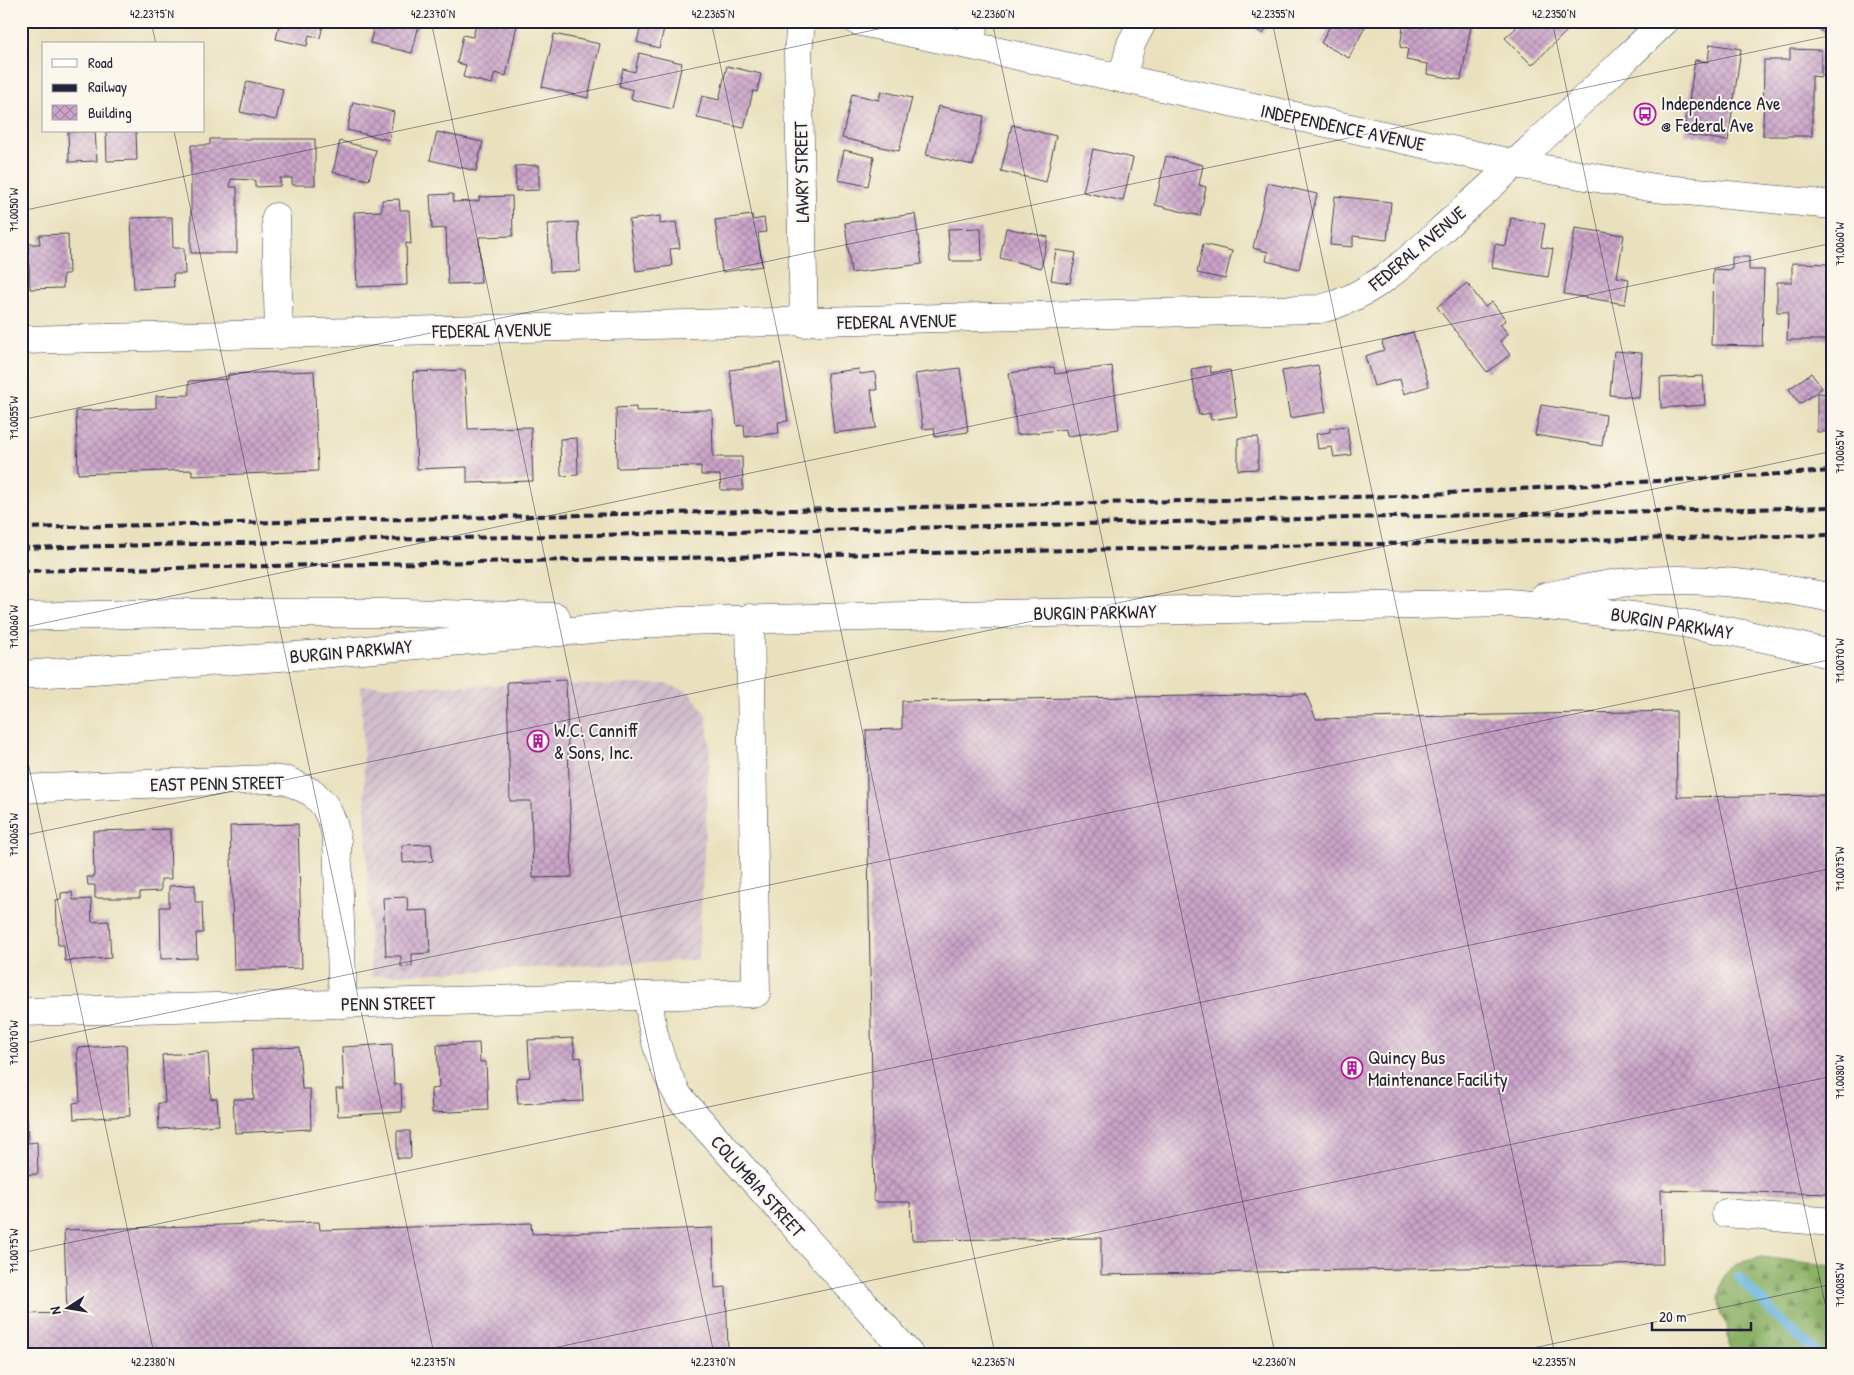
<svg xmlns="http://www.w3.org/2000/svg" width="1854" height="1375" viewBox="0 0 1854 1375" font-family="'Patrick Hand',sans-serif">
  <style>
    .industrial { fill: url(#industrial-furrows) }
    .forest { fill: url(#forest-firs); stroke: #566950 }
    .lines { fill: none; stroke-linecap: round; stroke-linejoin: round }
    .stream { stroke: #67b4e0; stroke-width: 10 }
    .building { fill: url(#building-cross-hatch) }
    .minor-casing { stroke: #403f4f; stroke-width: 29 }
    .major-casing { stroke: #403f4f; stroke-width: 29 }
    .minor { stroke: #fff; stroke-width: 28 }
    .major { stroke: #fff; stroke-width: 28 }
    .rail { stroke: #22223b; stroke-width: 4; stroke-dasharray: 8 4; stroke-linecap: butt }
    .ticks { fill: none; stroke: #22223b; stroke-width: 1; stroke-opacity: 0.45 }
    .labels { text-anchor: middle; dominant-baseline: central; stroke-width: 4; stroke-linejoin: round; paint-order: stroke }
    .poi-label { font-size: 19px; fill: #22223b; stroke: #fbf7ec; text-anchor: start }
    .street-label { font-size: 19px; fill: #22223b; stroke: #fbf7ec }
    .neatline { fill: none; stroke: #22223b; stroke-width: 2 }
    .ticks-label { font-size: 12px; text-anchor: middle; fill: #22223b }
  </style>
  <defs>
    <pattern id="industrial-furrows" width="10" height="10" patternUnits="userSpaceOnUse" patternTransform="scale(1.25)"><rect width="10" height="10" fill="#d1bdcb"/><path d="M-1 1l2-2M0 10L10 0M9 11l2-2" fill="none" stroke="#b3a2af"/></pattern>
    <pattern id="forest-firs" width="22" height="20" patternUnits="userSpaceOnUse" patternTransform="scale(1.25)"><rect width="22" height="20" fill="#8bb066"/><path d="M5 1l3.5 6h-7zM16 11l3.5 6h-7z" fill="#718f55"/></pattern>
    <pattern id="building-cross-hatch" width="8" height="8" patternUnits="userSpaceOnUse" patternTransform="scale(1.25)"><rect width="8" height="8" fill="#caa4c9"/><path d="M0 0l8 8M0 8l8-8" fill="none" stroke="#a485a4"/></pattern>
  </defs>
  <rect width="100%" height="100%" fill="#fbf7ec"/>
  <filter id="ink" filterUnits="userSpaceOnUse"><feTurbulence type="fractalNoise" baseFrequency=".02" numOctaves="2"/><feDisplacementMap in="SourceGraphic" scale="10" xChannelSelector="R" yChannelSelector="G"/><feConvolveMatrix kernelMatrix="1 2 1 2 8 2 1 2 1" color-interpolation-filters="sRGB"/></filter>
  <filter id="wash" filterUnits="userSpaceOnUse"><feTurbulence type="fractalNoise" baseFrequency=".0096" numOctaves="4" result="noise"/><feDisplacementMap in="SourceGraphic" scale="20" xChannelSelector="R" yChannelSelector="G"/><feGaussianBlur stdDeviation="1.12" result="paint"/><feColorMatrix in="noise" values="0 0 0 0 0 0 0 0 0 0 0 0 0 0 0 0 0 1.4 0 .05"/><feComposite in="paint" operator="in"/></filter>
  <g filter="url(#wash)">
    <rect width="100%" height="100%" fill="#e9e1be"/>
    <path class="industrial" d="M667,684l23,8 16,23 4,31 -12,214 -327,16 -10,-290z"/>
    <path class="forest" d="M1761,1257l72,9v88h-103l-3,-29 -6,-9 -2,-16 3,-20 6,-9 10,-8z"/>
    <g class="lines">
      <path class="stream" d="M1739,1278l49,50 31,26"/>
    </g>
    <g id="blocks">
      <g class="building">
        <path d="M280,21h44l-4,17 -11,-3 -2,11 -31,-7z"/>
        <path d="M375,21h45l-8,32 -42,-10z"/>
        <path d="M477,21h23l17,4 -11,51 -11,-3 -3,11 -29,-7 3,-12 -9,-2 6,-28 10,2z"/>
        <path d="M642,21l23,4 -6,23 -22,-6z"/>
        <path d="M1243,21h28l-8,13z"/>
        <path d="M1321,21h47l-19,37 -28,-15 9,-17z"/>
        <path d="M1404,21h68l-11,59 -34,-6 1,-10 -22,-4 2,-11 -8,-2z"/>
        <path d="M1509,21h51l8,9 -36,35 -27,-27 11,-10z"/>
        <path d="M1811,21h22v21z"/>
        <path d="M554,34l46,10 -12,54 -46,-11z"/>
        <path d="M1710,44l31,5 -13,92 -44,-7 11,-74 13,2z"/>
        <path d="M1790,49l31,1v27l-9,-1v60h-49l1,-76h26z"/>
        <path d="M639,53l43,10 -10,46 -41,-10 2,-9 -14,-4 4,-17 12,3z"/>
        <path d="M727,66l34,8 -4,18 -4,-1 -9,37 -47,-10 5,-22 17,4z"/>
        <path d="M247,81l36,8 -7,31 -36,-8z"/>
        <path d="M881,91l31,7 -13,53 -57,-13 10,-44 27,6z"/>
        <path d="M353,102l41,10 -5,28 -42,-10z"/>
        <path d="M938,106l46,10 -11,49 -47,-10z"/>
        <path d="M1012,125l44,11 -10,46 -45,-11z"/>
        <path d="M95,131l2,30 -28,1 -1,-30z"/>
        <path d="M116,131h20l1,29 -30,1 -1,-29z"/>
        <path d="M437,132l46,10 -7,29 -46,-11z"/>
        <path d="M210,139h105v46h-23v-7h-12v8l-25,1v-7l-24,-1 -1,8h7v66h-46v-108h19z"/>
        <path d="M340,141l36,9 -7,30 -36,-8z"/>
        <path d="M1093,149l40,9 -10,43 -40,-9z"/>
        <path d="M844,150l30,7 -6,29 -30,-6z"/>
        <path d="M1166,156l37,9 -4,20 7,2 -6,29 -45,-11z"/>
        <path d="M539,165v25l-23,1 -1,-25z"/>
        <path d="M1268,183l49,11 -18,75 -33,-8 2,-9 -15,-4z"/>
        <path d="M453,194v8l26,-1v-4l33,-1 1,40 -34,1 2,46 -33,1 -2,-56 -14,1 -2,-34z"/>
        <path d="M1335,196l56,6 -4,38 -34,-4v11l-23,-2z"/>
        <path d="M399,199l1,11h9l2,34 -5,-1 1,42 -50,2 -3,-75 28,-1v-11z"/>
        <path d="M915,214l7,50 -71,9 -6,-50z"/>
        <path d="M752,215l1,5 11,-2 2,14 -8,1 4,33 -40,6 -7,-52z"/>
        <path d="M660,216v8l16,-2 4,26 -10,1 2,17 -36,5 -7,-51z"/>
        <path d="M172,217l1,31h11l1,26h-12l1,13 -40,2 -3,-71z"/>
        <path d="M1511,218l34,6 -4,23 12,2 -5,28 -56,-9 3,-24 11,2z"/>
        <path d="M578,222l2,49 -30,1 -2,-48z"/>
        <path d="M981,228l1,33h-32l-2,-32z"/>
        <path d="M1006,228l42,9 -7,31 -41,-10z"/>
        <path d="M1575,228l49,7 -7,42 12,2 -4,25 -61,-10z"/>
        <path d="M68,234l1,40h-6v14l-33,1 -2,-45h12l-1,-9z"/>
        <path d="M1203,244l29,7 -7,28 -28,-6z"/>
        <path d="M1056,250l20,3 -6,30 -19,-3z"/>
        <path d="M1732,257h17v13h15l-2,76 -51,-1 2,-76 19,1z"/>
        <path d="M1792,263l40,1 -1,76h-44l1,-28h-11v-30h15z"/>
        <path d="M1467,283l18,24 7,-5 14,18 -6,4 8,10 -8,7 10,14 -23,17 -50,-65z"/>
        <path d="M1413,332l16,54 -25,8 -4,-15 -26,7 -9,-30 19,-6 -2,-8z"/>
        <path d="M1614,351l28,2 -3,45 -29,-3z"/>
        <path d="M780,363l8,58 -10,1 1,11 -34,4 -1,-12 -7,1 -7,-56z"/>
        <path d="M1318,365l8,47 -36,6 -8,-47z"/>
        <path d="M1112,366l7,63 -52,7 -1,-7 -49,6 -8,-62 45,-6 1,7z"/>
        <path d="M1210,366l1,7 19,-3 7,46 -26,4 -1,-7 -11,2 -8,-46z"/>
        <path d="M960,368l8,64 -33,5 -1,-9 -11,1 -8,-55z"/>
        <path d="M859,369l1,5 15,-2 2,18h-6l5,38 -42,5 -7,-60z"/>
        <path d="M465,370l3,59 63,-2 2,54 -66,2v-16l-50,2 -4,-97z"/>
        <path d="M314,371l4,100 -126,5v-6l-114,4 -2,-63 80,-3v-12l33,-1v-14l39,-2v-5z"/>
        <path d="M1811,373l11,15 -22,16 -11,-15z"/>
        <path d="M1703,376l2,29 -44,3 -1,-30z"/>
        <path d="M1817,393l16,1v38h-16z"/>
        <path d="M1541,405l65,10 -4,31 -67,-11z"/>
        <path d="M636,407v4l76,-1 1,47h29l1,33h-22l-1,-15h-19v-9l-84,2 -1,-60z"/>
        <path d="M1347,426l4,29 -17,2 -2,-10 -14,2 -2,-15 14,-2v-4z"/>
        <path d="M1258,437v32l-20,1v-32z"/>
        <path d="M577,438l1,37 -17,1 -1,-37z"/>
        <path d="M566,680l6,197 -39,1 -2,-77h-21l-3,-119z"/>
        <path d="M1306,694l10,25 360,-8 1,86 151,-2 5,152v247l-172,-4 2,74 -562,11v-37l-189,2 -2,-38h-36l-8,-472 36,-1v-28z"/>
        <path d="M298,824l4,144 -68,2 -4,-144z"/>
        <path d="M170,829l1,50h-10v12l-21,1v6h-45v-13h-7l-1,-8h7l-1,-46z"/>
        <path d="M431,844l2,17 -30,2 -1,-18z"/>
        <path d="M195,885v17h7l1,31h-7l1,25 -36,1 -1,-52h9v-21z"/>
        <path d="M72,892l1,8 18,-1 1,23 17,-1 2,37 -46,3 -1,-16h-6l-2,-45 5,-1v-6z"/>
        <path d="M407,897l1,14 20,-1 2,43 -18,1v12l-11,1v-11h-15l-3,-58z"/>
        <path d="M573,1038l2,20 6,-1 2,44 -65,3 -2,-26 14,-1 -2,-37z"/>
        <path d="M479,1043l1,19h6l2,48 -56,3 -1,-24 8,-1 -2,-43z"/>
        <path d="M392,1044l2,41 7,-1 1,28 -64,4 -2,-27h8l-2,-42z"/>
        <path d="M126,1045l4,71 -56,3 -1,-16 7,-1 -3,-54z"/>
        <path d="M299,1047l3,42h8l1,40 -76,4 -2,-34h21l-2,-50z"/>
        <path d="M208,1052l3,47 6,-1 2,27 -60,4 -1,-26h7l-3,-48z"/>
        <path d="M21,1120h6l1,23 9,-1 1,32 -17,1z"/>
        <path d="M397,1131h13l1,27h-14z"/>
        <path d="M319,1222l1,8 211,-7 1,11 181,-6 2,60 11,-1 2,64 -88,3h-619v-40l46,-1 -3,-83z"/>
      </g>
    </g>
  </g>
  <g filter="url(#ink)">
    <use href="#blocks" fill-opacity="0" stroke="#403f4f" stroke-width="1"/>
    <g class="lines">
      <g class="minor-casing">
        <g id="minor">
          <path d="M801,21l-3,32 6,270"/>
          <path d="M969,45l6,-24"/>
          <path d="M1122,79l9,-35 12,-23"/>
          <path d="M276,217l3,118"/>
          <path d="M21,340l1299,-31c56,-13 97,-58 139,-95 71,-62 138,-128 206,-193"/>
          <path d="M21,789l249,-10 18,2 25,12 12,13 8,17 4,18 6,163"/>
          <path d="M649,996c1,37 12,69 30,101l230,257"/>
          <path d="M21,1012l735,-19 -6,-375"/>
          <path d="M1726,1213l107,9"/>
        </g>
      </g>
      <g class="major-casing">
        <g id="major">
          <path d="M857,21l659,143 139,24 178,17"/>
          <path d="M1544,597c25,-5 51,-11 76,-14 72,-8 142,1 213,15"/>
          <path d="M21,617l151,-4h232l152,4"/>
          <path d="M21,675l288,-20 371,-34 829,-18c109,9 218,23 324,52"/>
        </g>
      </g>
      <use href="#minor" class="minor"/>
      <use href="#major" class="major"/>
      <g class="rail">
        <path d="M21,528l1374,-32 438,-25"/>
        <path d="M21,548l1812,-41"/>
        <path d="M21,571l1812,-36"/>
      </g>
    </g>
  </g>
  <path class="ticks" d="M151,21l5,23M431,21l283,1333M711,21l284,1333M992,21l283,1333M1272,21l283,1333M1552,21l281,1320M1832,21l1,2M174,131l260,1223M21,211l895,-190M21,420l1812,-385M21,628l1812,-385M21,729l133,625M21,836l1812,-385M21,1044l1812,-385M21,1253l1812,-385M525,1354l1308,-278M1505,1354l328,-70"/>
  <defs>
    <g id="bus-ring" transform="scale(1.125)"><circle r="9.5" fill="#fbf7ec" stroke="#b5179e" stroke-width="1.5"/><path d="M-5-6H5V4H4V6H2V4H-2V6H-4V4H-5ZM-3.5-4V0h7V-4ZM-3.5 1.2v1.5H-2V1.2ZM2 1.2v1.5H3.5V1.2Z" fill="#b5179e"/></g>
    <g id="building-ring" transform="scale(1.125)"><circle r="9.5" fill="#fbf7ec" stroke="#b5179e" stroke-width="1.5"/><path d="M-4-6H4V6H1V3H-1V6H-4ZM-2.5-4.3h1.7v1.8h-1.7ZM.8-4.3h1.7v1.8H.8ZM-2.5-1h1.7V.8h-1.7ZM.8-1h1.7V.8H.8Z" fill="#b5179e"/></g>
  </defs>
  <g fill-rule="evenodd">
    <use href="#bus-ring" x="1645" y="114"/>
    <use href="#building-ring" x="538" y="741"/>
    <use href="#building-ring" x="1352" y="1068"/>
  </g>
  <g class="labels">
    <g class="poi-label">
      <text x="1661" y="103">Independence Ave<tspan x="1661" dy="22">@ Federal Ave</tspan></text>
      <text x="554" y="730">W.C. Canniff<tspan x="554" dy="22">&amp; Sons, Inc.</tspan></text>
      <text x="1368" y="1057">Quincy Bus<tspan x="1368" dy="22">Maintenance Facility</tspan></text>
    </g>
    <g class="street-label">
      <text transform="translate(1343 127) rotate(12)">INDEPENDENCE AVENUE</text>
      <text transform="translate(801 172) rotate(-91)">LAWRY STREET</text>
      <text transform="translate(1417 248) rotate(-40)">FEDERAL AVENUE</text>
      <text transform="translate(897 321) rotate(-1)">FEDERAL AVENUE</text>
      <text transform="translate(492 330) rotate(-1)">FEDERAL AVENUE</text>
      <text transform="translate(1095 612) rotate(-1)">BURGIN PARKWAY</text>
      <text transform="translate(1672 623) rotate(9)">BURGIN PARKWAY</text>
      <text transform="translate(351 651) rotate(-5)">BURGIN PARKWAY</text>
      <text transform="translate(217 783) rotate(-1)">EAST PENN STREET</text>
      <text transform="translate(388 1003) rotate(-1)">PENN STREET</text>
      <text transform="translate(758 1186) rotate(48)">COLUMBIA STREET</text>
    </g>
  </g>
  <rect width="1854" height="1375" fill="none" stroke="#fbf7ec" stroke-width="55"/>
  <rect x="42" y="42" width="162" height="90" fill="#fbf7ec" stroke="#a4a2a5"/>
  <rect x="52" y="59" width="25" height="8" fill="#ffffff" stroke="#a4a2a5"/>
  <text x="88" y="68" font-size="15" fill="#22223b">Road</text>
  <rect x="52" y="84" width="25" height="8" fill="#22223b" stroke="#a4a2a5"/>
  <text x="88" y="92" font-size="15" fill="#22223b">Railway</text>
  <rect x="52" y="105" width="25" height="15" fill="url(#building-cross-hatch)" stroke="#a4a2a5"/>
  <text x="88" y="118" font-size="15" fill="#22223b">Building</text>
  <g transform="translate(68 1308) rotate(258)" stroke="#fbf7ec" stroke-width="4" paint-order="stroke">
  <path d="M0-4L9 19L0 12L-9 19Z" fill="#22223b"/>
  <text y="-8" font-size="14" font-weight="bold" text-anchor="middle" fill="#22223b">N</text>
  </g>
  <path d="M1652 1322v8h99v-8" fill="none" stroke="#22223b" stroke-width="2.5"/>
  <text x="1659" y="1322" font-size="15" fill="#22223b" stroke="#fbf7ec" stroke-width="4" paint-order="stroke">20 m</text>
  <rect x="28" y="28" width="1798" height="1320" class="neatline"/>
  <g class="ticks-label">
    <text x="152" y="18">42.2375°N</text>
    <text x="433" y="18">42.2370°N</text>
    <text x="713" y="18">42.2365°N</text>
    <text x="993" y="18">42.2360°N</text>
    <text x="1273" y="18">42.2355°N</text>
    <text x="1554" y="18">42.2350°N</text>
    <text transform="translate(14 210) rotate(-90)" y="4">71.0050°W</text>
    <text transform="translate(1840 244) rotate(-90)" y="4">71.0060°W</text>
    <text transform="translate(14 418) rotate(-90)" y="4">71.0055°W</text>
    <text transform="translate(1840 452) rotate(-90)" y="4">71.0065°W</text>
    <text transform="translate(14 627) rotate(-90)" y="4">71.0060°W</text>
    <text transform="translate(1840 661) rotate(-90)" y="4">71.0070°W</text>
    <text transform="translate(14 835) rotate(-90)" y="4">71.0065°W</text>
    <text transform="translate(1840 869) rotate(-90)" y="4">71.0075°W</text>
    <text transform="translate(14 1043) rotate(-90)" y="4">71.0070°W</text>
    <text transform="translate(1840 1077) rotate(-90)" y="4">71.0080°W</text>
    <text transform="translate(14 1251) rotate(-90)" y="4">71.0075°W</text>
    <text transform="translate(1840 1285) rotate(-90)" y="4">71.0085°W</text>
    <text x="153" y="1366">42.2380°N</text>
    <text x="433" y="1366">42.2375°N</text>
    <text x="713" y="1366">42.2370°N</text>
    <text x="993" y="1366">42.2365°N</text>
    <text x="1274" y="1366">42.2360°N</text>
    <text x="1554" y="1366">42.2355°N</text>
  </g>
</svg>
